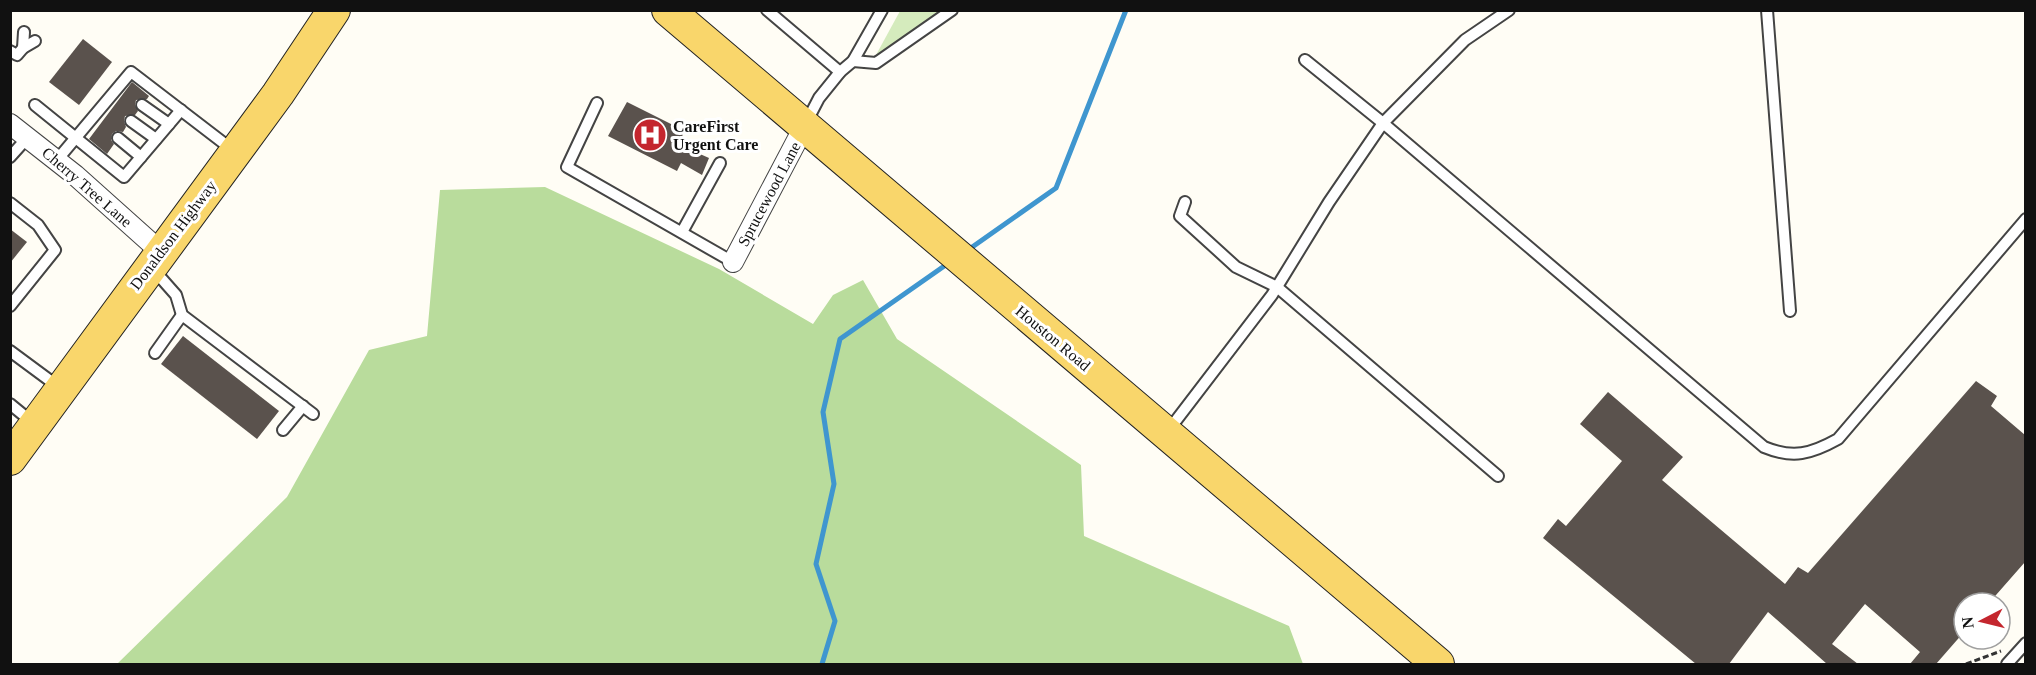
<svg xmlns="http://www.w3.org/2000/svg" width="2036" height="675" viewBox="0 0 2036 675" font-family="Georgia,serif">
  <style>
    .green { fill: #d5ebbd }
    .forest { fill: #b9dc9c }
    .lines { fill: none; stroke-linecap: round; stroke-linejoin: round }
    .stream { stroke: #3f96cf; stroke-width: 5 }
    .building { fill: #5a524d }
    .lane-casing { stroke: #444; stroke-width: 14 }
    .street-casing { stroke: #444; stroke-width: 22 }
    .primary-casing { stroke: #222; stroke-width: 34 }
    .path { stroke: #333; stroke-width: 3; stroke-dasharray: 6 3; stroke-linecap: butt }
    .lane { stroke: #fff; stroke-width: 10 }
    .street { stroke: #fff; stroke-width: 20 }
    .primary { stroke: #f9d66b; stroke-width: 32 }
    .labels { text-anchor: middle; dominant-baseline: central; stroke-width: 6; stroke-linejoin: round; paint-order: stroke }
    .poi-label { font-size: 16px; font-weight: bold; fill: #111; stroke: #fff; text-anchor: start }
    .street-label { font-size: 16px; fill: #111; stroke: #fff }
  </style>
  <rect width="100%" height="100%" fill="#fffdf5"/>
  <path class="green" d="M900,11h42l-66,44z"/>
  <path class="forest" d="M545,187l174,82 94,55 20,-29 30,-15 34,59 184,126 3,71 205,90 14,38h-1186l170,-167 82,-147 58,-14 13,-146z"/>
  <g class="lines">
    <g class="stream">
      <path d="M968,250l88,-62 70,-178"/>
      <path d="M822,664l13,-43 -19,-57 18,-80 -11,-72 17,-73 110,-77"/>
    </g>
  </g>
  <g class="building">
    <path d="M83,39l29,23 -33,43 -30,-23z"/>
    <path d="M132,82l17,14 -2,3 -11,1 -1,5 3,6 -3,4 -10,1 -1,5 2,6 -3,5 -7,-1 -4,3 -1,6 3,4 -7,10 -18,-15z"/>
    <path d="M627,102l56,28 -1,10 9,10 18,8 -7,17 -21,-12 -4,8 -69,-35z"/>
    <path d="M10,229l17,13 -17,21z"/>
    <path d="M183,336l96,75 -22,28 -96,-75z"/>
    <path d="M1976,381l21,15 -6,10 34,29v127l-36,41h-25v29l-28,32h-26l10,-12 -55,-48 -33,40 26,20h-31l-59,-52 -39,52h-33l-153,-126 15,-19 8,7 56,-65 -42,-37 28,-32 75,65 -21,23 123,104 13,-17 10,6z"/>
  </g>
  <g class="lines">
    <g class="lane-casing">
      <g id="lane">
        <path d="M767,10l73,62"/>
        <path d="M1767,10l23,301"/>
        <path d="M23,48l1,-16"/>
        <path d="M10,51l7,4 6,-7 12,-7"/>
        <path d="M1305,60l78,63 381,324c29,12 47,7 74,-8l188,-220"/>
        <path d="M853,61l23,2 76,-53"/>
        <path d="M597,103l-30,64 166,95"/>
        <path d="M35,105l89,72 57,-67"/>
        <path d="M142,105l27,19"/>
        <path d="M131,121l25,18"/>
        <path d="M806,123l13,-25 21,-26 13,-11 29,-51"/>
        <path d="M118,138l23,19"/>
        <path d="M10,157l18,-20"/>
        <path d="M57,160l74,-88 103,79"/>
        <path d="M1185,202l-5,14 56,51 41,20 221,189"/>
        <path d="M10,203l28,22 17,25 -45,56"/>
        <path d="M682,232l38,-69"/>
        <path d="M153,269l23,26 6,20 131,99"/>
        <path d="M10,351l50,37"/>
        <path d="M155,353l27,-38"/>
        <path d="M10,404l22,18"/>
        <path d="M283,430l20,-24"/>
        <path d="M1168,431l104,-136 57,-93 54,-79 82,-83 44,-30"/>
        <path d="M2007,664l19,-21"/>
      </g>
    </g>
    <g class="street-casing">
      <g id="street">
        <path d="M10,124l65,51 86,77"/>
        <path d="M733,262l71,-135"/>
      </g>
    </g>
    <g class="primary-casing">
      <g id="primary">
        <path d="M668,10l770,654"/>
        <path d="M10,459l268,-365 56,-84"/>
      </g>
    </g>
    <path class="path" d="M1966,664l35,-13"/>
    <use href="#lane" class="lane"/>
    <use href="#street" class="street"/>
    <use href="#primary" class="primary"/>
  </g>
  <defs>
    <g id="hospital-disc" transform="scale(1.725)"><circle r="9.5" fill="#c4262e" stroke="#fff"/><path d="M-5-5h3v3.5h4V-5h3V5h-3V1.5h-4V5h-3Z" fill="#fff"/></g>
  </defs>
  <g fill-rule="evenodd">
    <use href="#hospital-disc" x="650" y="135"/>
  </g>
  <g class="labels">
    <g class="poi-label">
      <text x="673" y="126">CareFirst<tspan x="673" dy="18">Urgent Care</tspan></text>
    </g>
    <g class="street-label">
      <text transform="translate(87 187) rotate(41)">Cherry Tree Lane</text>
      <text transform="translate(769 194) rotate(-62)">Sprucewood Lane</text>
      <text transform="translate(173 235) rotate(-53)">Donaldson Highway</text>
      <text transform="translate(1053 338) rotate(40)">Houston Road</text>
    </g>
  </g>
  <rect width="2036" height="675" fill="none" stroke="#111111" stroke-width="24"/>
  <g transform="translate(1982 621) rotate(263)"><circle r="28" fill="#ffffff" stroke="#a0a0a0" stroke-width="1.5"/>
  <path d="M0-4.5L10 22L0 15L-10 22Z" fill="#c4262e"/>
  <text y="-9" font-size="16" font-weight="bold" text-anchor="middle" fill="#111111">N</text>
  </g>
</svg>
